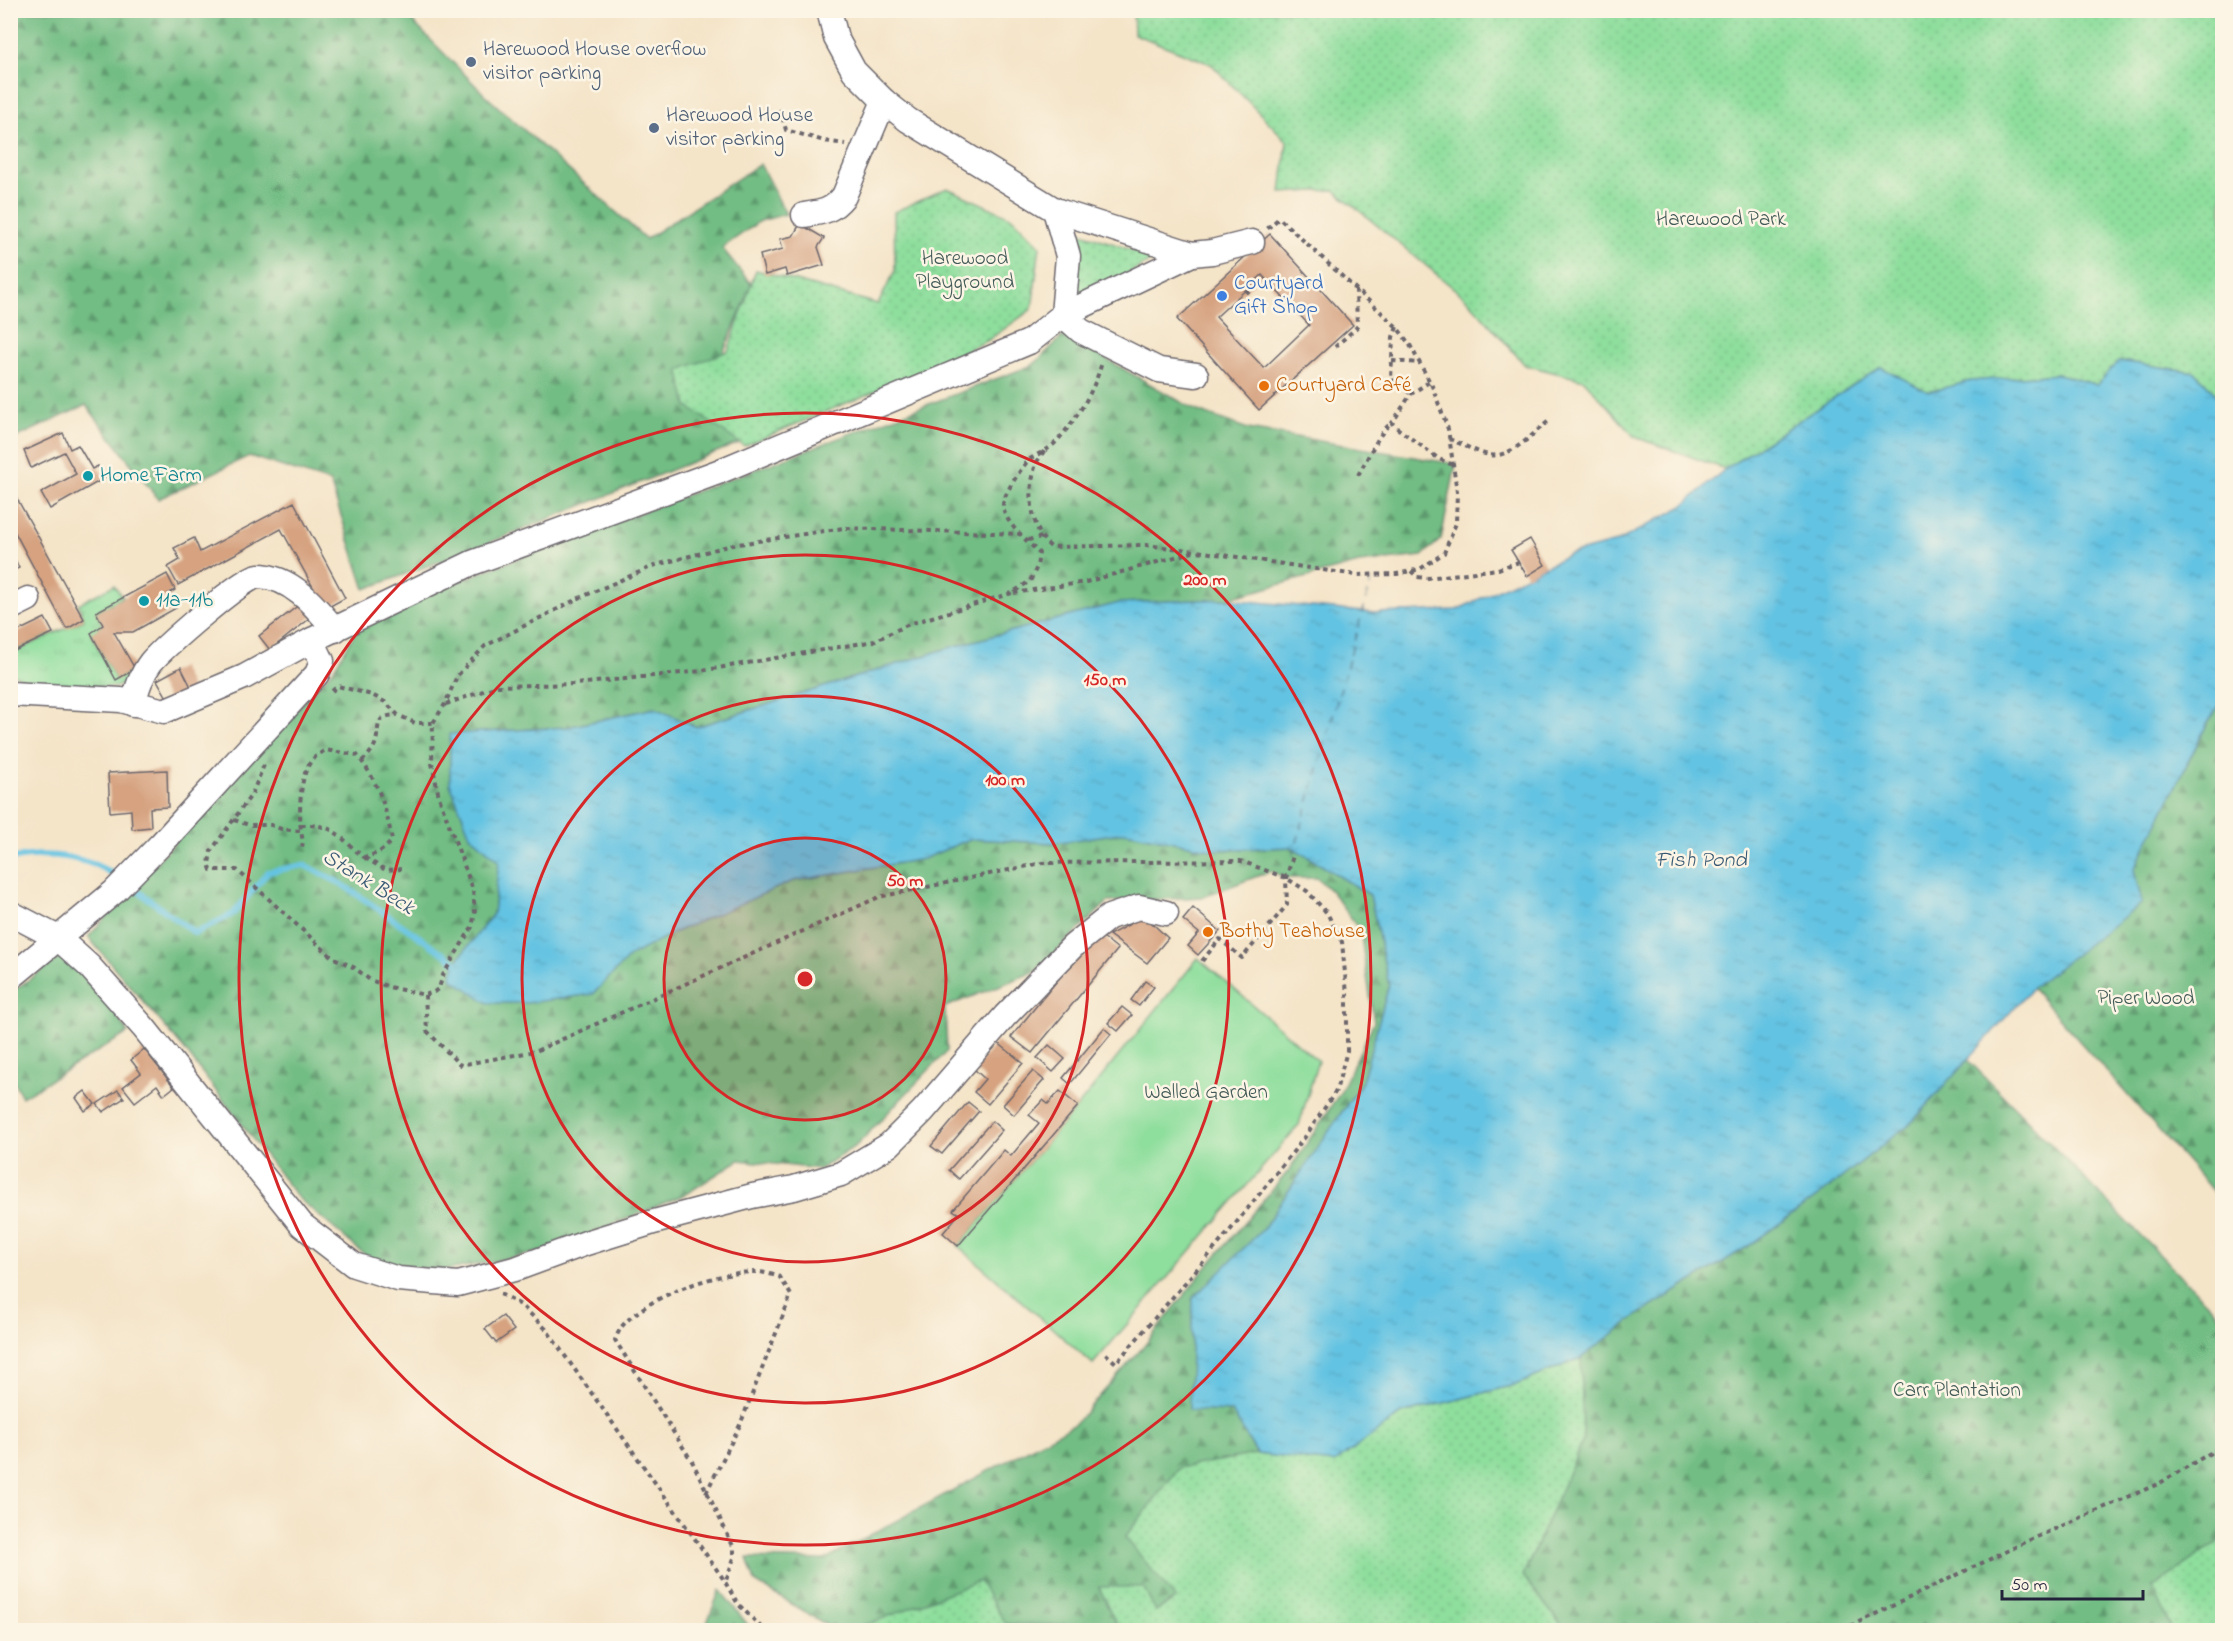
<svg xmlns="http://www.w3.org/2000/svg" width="2233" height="1641" viewBox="0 0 2233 1641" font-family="'Indie Flower',sans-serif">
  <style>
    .grass { fill: url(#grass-tufts); stroke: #58806c; stroke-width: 1.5 }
    .forest { fill: url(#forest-firs); stroke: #4a7060; stroke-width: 1.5 }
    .park { fill: url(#park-dots); stroke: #58806c; stroke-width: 1.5 }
    .garden { fill: #8ede9d; stroke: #58806c; stroke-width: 1.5 }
    .water { fill: url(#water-ripples); stroke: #43728e; stroke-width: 1.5 }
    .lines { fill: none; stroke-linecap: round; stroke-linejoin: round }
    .stream { stroke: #64c3e2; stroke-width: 6 }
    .ferry { stroke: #395a75; stroke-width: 1.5; stroke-dasharray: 8 6; stroke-linecap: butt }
    .building { fill: #d6a280; fill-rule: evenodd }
    .minor-casing { stroke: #6c666c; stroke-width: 27 }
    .path { stroke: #6c666c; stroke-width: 4; stroke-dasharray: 4.5 4.5; stroke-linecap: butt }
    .minor { stroke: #fff; stroke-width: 24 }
    .ring { fill: none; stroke: #d62828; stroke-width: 3 }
    .service-dot { fill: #5c6f8a; stroke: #fcf5e5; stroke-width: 2 }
    .shop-dot { fill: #3f7fe0; stroke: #fcf5e5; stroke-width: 2 }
    .food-dot { fill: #e8710a; stroke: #fcf5e5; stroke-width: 2 }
    .culture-dot { fill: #0f9aa8; stroke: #fcf5e5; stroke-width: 2 }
    .labels { text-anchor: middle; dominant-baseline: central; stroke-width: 5; stroke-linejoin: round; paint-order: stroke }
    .service-label { font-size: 21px; fill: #4e5e75; stroke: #fcf5e5; text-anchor: start }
    .park-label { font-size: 21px; fill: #425a58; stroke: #fcf5e5 }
    .shop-label { font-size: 21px; fill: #366cbe; stroke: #fcf5e5; text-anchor: start }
    .food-label { font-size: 21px; fill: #c56008; stroke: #fcf5e5; text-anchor: start }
    .culture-label { font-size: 21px; fill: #0d838f; stroke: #fcf5e5; text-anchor: start }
    .water-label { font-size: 22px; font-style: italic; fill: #395a75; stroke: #fcf5e5 }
    .centre { fill: #d62828; stroke: #fcf5e5; stroke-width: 3 }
    .ring-label { font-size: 18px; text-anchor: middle; font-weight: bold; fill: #d62828; stroke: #fcf5e5; stroke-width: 5; stroke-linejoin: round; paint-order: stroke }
  </style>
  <defs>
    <pattern id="grass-tufts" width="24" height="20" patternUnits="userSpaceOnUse" patternTransform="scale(1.5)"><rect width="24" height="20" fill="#8ede9d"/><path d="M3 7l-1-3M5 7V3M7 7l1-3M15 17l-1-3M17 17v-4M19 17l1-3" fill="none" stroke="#7abe88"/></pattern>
    <pattern id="forest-firs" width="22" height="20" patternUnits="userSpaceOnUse" patternTransform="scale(1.5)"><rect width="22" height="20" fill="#72bd84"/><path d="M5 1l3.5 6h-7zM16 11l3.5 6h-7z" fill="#5d996d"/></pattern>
    <pattern id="park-dots" width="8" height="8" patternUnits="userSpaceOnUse" patternTransform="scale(1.5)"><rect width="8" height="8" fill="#8ede9d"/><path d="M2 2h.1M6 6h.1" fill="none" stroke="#7abe88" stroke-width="1.8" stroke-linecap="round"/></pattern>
    <pattern id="water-ripples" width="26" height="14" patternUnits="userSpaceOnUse" patternTransform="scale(1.5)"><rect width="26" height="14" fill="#64c3e2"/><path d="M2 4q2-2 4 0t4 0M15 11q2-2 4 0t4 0" fill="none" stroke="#56a7c3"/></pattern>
  </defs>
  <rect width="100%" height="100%" fill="#fcf5e5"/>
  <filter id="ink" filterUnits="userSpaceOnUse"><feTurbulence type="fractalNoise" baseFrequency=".0167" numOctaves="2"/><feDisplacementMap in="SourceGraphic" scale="12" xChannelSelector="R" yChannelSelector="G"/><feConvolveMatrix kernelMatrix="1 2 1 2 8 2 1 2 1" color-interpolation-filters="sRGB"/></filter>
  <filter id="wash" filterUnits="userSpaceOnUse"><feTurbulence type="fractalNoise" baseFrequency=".008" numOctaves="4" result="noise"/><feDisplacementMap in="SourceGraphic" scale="24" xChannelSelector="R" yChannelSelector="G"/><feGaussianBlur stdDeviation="1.35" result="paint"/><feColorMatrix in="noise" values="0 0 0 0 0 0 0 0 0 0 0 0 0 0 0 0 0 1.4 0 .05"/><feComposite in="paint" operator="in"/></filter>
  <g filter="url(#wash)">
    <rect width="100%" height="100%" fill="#f4e4c8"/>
    <path class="grass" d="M114,585l9,12 -27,15 7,13 -12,9 25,46 19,-11 -1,10 -18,8 -75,1 -30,-15v-20l73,-33 -6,-16z"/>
    <g class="forest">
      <path d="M10,11h395l7,10 74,75 160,143 114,-75 26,50 -26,7 -38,27 30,37 -40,94 32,62 -281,112 -98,36 -35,-107 -81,-26 -91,43 -72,-94 -75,35z"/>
      <path d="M1064,335l131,75 53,19 208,35 -15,75 -19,17 -63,7 -133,36 -107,4 -164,43 -260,81 -40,-19 -87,19 -117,7 19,101 29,26 -6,53 -37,48 137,32 36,-38 44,-23 120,-52 130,-22 47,-20 84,4 72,-11 87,18 79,-3 78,48 19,90 -27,97 -99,147 -70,70 39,113 25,42 -78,14 -54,69 52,61 -21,13 -57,-23 20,42h-27l-19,-5 -67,-1 -27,-42 -126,48h-18l-80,-48 -8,-24 77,2 251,-136 70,-79 55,-70 90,-106 50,-76 34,-71 -14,-92 -28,-38 -15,-14h-31l-15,-7 -69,26 -94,5 -74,70 -89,35 2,44 -90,94 -37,24 -81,-9 -53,34 -135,56 -108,21 -71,-10 -75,-64 -113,-148 -96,-112 245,-267 32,-54 668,-251z"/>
      <path d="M2222,702v499l-190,-213 109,-85 -7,-33 74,-148z"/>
      <path d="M61,957l19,4 48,72 -106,64 -11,-21 -1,-83z"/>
      <path d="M1967,1059l255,259v221l-69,48 19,43h-607l-42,-54 60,-136 -2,-82 58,-44 108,-67 79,-57 87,-69z"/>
      <path d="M720,1590l32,40h-48z"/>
    </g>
    <g class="park">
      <path d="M1133,11h1089v390l-27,-29 -75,-11 -23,24 -39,-11 -87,7 -43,11 -47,-25 -156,102 -90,-32 -51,-57 -59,-15 -57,-65 -134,-110 -53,3 6,-52 -76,-77 -77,-30z"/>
      <path d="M947,188l66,30 27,28 -8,63 -45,32 -95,43 -148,62 -57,-40 -8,-36 49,-19 28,-81 122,34 17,-33 -1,-59z"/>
      <path d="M1067,228l89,30 -79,45z"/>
      <path d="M1581,1358l2,82 -60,136 42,54h-446l-20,-43h44l13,24 20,-12 -51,-62 54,-69 78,-14 77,9 67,-49 117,-30z"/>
      <path d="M2222,1539v91h-50l-19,-43z"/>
      <path d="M979,1581l27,43 67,1 19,5h-239z"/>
    </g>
    <path class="garden" d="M1198,958l120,103 -19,64 -206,239 -135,-118 120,-140z"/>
    <path class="water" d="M2119,361l76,11 27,29v301l-14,20 -74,148 8,33 -110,85 -119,133 -87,69 -79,57 -108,67 -58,44 -63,26 -117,30 -67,49 -77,-9 -25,-42 -43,-2 4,-112 70,-69 99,-147 27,-97 -19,-90 -78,-48 -79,3 -87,-18 -72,11 -84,-4 -47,20 -130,22 -120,52 -43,23 -37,38 -66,9h-39l-37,-25 5,-16 37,-48 6,-53 -29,-26 -20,-51v-50l118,-7 87,-19 41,19 259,-81 164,-43 107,-4 149,14 82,-3 113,-56 47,-12 66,-36 42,-37 156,-102 47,25 43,-11 87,-7 39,11z"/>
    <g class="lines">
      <g class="stream">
        <path d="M10,859c37,-8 79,-3 109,19"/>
        <path d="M128,884l67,49 38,-19 35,-42 36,-7 36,18 116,79"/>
      </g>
      <path class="ferry" d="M1293,856l80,-281"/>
    </g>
    <g id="blocks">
      <g class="building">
        <path d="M800,224l24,14 -6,9 6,18 -37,11 -2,-7 -20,6 -5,-20 23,-6 -3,-10 13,-3z"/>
        <path d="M1270,234l83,91 -94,85 -82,-91zM1262,275l47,50 -45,43 -48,-51z"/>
        <path d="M63,433l7,16 8,-4 14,24 6,-3 7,12 -55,31 -9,-16 35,-19 -12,-22 -33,16 -7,-17z"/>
        <path d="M10,486l74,133 -15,9h-3l-56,-105z"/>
        <path d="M294,502l51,96 -20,11 -44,-80 -103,56 -10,-18 12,-7 -6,-12 20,-10 6,14z"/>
        <path d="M1530,539l15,26 -18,11 -16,-26z"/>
        <path d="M10,549l9,19 -9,4z"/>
        <path d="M167,574l8,16 -7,4 8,14 -43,24h-19l21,37 -19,11 -25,-47 12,-8 -7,-13z"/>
        <path d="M304,601l10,14 -44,35 -11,-14z"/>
        <path d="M45,618l8,15 -43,20v-18z"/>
        <path d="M181,667l11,22 -23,12 -12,-21z"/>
        <path d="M167,770l1,37 -18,1 1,19 -19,2 -1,-19 -21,2 -2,-39z"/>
        <path d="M1193,908l27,23 -22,24 -10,-9 11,-13 -16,-13z"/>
        <path d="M1142,914l26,24 -21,25 -38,-28 25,-13z"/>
        <path d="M1097,932l21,17 -86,104 -21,-16z"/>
        <path d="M1145,981l9,6 -15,19 -8,-6z"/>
        <path d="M1122,1007l10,8 -14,16 -10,-8z"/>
        <path d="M1104,1028l7,6 -41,50 -7,-6z"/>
        <path d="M997,1042l26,21 -35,41 -14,-12 11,-13 -11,-10z"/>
        <path d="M1049,1045l16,14 -12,13 -16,-14z"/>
        <path d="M144,1049l30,38 -10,8 -7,-10 -22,17 -12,-15 18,-14 -10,-13z"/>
        <path d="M1033,1071l11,9 -30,35 -11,-10z"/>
        <path d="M118,1090l6,8 -21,14 -6,-8z"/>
        <path d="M85,1091l10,13 -10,7 -9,-13z"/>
        <path d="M1060,1091l18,15 -120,140 -15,-13 16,-19 -6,-4 51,-60 7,6 28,-33 -10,-8 14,-15 5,4z"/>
        <path d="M968,1102l11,9 -37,43 -11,-8z"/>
        <path d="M992,1121l10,9 -43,49 -10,-9z"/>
        <path d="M503,1316l11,14 -18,13 -11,-14z"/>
      </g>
    </g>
  </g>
  <g filter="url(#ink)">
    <use href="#blocks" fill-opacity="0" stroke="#6c666c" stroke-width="1.5"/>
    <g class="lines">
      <g class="minor-casing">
        <g id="minor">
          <path d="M1055,210l137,44 20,-2 40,-10"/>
          <path d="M804,215c20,-3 28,-4 40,-19l40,-95"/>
          <path d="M1192,254l-129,61 18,16 78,39 37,5"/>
          <path d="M10,608l18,-9"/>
          <path d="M10,694l111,6 43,11 80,-34 68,-37 160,-77 246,-91 311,-130 34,-27 5,-59 -13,-46 -147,-90 -24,-19 -30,-30 -18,-33 -7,-28"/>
          <path d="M133,704c4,-15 8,-29 18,-42 12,-14 93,-86 107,-86 33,0 58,31 77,54"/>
          <path d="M10,913l48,25 31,28 55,62 158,197 52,40 44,14 60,5 60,-16 68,-25 64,-20 102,-27 42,-8 47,-14 48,-29 34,-34 82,-95 68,-70 36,-29 30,-10 27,6"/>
          <path d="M10,978l104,-86 47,-48 156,-170 5,-13 -10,-21"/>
        </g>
      </g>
      <g class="path">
        <path d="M780,109l6,21 38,11 21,3"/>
        <path d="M1246,290l4,5"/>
        <path d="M1397,327l-4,10 -2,42 20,15"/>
        <path d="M1335,347l22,-20 -1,-37"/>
        <path d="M1392,361l28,2"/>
        <path d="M1429,382l-18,12 -19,29 1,2 46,34 14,6"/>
        <path d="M1449,439c13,5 27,13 40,16 22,4 45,-23 61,-35"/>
        <path d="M1044,451c-3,5 -8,11 -9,16 -7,24 -5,64 16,80l95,-2 51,6 159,24 41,-1 23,-5 24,-16 12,-30 1,-31 -9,-63 -16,-43 -22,-41 -13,-18 -118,-109 -13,12"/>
        <path d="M1358,475c8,-13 23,-47 34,-52"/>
        <path d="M1028,540l14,-3"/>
        <path d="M1411,571l6,6 11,1 70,-9 21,-7"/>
        <path d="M1014,593l72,-11 107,-30"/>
        <path d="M332,691l6,-5 34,9 13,7 13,13 17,8h18"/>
        <path d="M446,704l51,-18 79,-2 125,-13 173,-30 35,-17 103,-31 18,-12 7,-14 2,-14c-12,-13 -34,-29 -36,-47 -1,-10 20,-41 27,-47 9,-6 20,-10 27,-18 20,-23 37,-49 45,-79"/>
        <path d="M362,761c8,-7 14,-14 15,-25 2,-15 1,-20 20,-21"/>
        <path d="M264,765l-12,29 -41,57 -2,13 2,6h26l95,87 23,11 15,12 19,7 36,8 9,-3 5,-4 4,-13 29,-48 3,-14 -2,-23 -34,-93 -7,-34 1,-40 12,-19 12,-28 28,-30 92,-47 79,-34 76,-20 112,-17 178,6"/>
        <path d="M234,820l15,5h22l10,4 20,2 2,11 -2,10"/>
        <path d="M301,825c37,-1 36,12 63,32 12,-2 21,-7 28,-17 -6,-33 -14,-59 -35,-85l-32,-5c-4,3 -9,6 -12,9 -14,14 -14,54 -12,72"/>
        <path d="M365,858l21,12 15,-1"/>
        <path d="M1202,961l18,-22 22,19 45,-53 -1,-27 7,-22"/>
        <path d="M425,995l2,36 33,34 76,-14 343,-154 163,-34 199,-2 45,17 21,13 20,22 15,29 5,52v57l-11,40 -31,46 -77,96 -112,130 -12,-11"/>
        <path d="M500,1294l21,11 25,24 176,248 16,27 26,26"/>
        <path d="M706,1493l34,-68 51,-130 -11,-18c-7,-2 -15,-5 -23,-5 -39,-1 -106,23 -133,52 -4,4 -7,11 -9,16l78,123 41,85v10l-9,25"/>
        <path d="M1842,1630l190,-91 128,-56 62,-37"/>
      </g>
      <use href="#minor" class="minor"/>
    </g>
  </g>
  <circle cx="805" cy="979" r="141" fill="#d62828" fill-opacity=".12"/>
  <g class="ring">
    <circle cx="805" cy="979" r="141"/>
    <circle cx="805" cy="979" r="283"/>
    <circle cx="805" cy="979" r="424"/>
    <circle cx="805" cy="979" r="566"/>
  </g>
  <g class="service-dot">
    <circle cx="471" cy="62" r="6"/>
    <circle cx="654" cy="128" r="6"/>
  </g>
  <circle class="shop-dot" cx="1222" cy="296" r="6"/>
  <g class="food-dot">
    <circle cx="1264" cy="386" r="6"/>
    <circle cx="1208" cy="932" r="6"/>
  </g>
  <g class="culture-dot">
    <circle cx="88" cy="476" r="6"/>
    <circle cx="144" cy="601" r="6"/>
  </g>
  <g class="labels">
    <g class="service-label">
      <text x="483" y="50">Harewood House overflow<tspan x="483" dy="24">visitor parking</tspan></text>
      <text x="666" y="116">Harewood House<tspan x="666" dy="24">visitor parking</tspan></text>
    </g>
    <g class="park-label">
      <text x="1721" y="220">Harewood Park</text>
      <text x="965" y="259">Harewood<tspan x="965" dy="24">Playground</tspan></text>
      <text x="2146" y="999">Piper Wood</text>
      <text x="1206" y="1093">Walled Garden</text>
      <text x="1957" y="1391">Carr Plantation</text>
    </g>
    <g class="shop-label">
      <text x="1234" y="284">Courtyard<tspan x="1234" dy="24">Gift Shop</tspan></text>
    </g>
    <g class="food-label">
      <text x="1276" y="386">Courtyard Café</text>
      <text x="1220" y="932">Bothy Teahouse</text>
    </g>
    <g class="culture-label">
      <text x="100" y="476">Home Farm</text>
      <text x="156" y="601">11a-11b</text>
    </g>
    <g class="water-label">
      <text x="1701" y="861">Fish Pond</text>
      <text transform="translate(368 883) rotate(32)">Stank Beck</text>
    </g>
  </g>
  <circle cx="805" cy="979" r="9" class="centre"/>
  <g class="ring-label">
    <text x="1205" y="585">200 m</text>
    <text x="1105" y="685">150 m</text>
    <text x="1005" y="785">100 m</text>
    <text x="905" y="886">50 m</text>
  </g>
  <rect width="2233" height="1641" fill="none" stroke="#fcf5e5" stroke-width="36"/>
  <path d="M2002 1590v9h141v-9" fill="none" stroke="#22223b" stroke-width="3"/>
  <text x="2011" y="1590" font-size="18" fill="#22223b" stroke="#fcf5e5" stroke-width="4.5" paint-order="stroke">50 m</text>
</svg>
